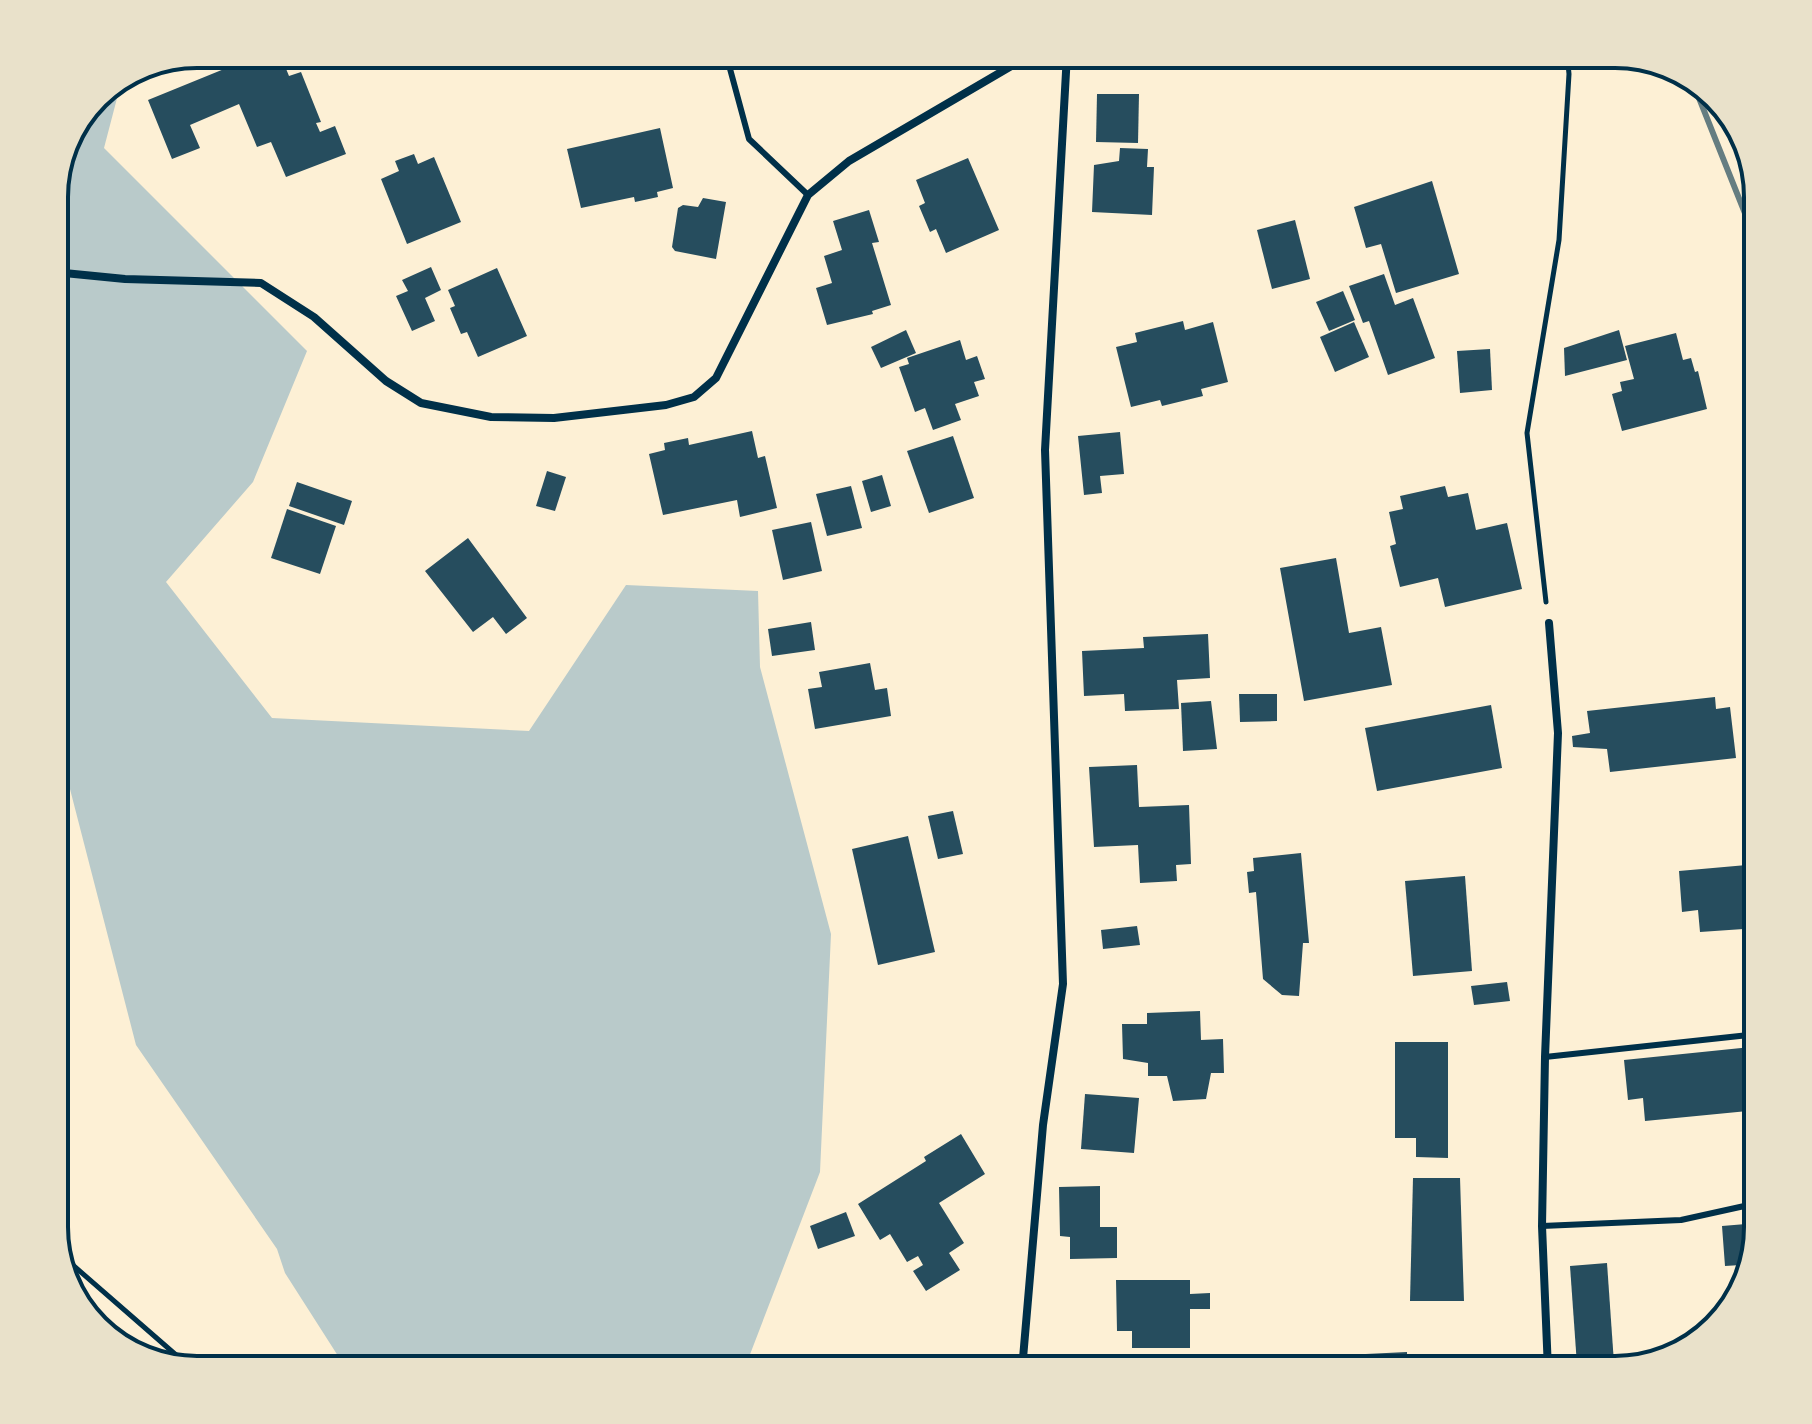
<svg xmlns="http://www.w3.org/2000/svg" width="1812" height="1424" viewBox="0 0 1812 1424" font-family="Raleway,sans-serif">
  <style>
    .green { fill: #b9caca }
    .building { fill: #264d5e }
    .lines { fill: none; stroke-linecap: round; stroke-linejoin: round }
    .path { stroke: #003049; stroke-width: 5 }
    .service { stroke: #003049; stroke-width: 6 }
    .minor { stroke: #003049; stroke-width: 8 }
    .rail { stroke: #657d81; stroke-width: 6 }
    .rim { fill: none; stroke: #003049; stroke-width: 4 }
  </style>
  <rect width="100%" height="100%" fill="#fdf0d5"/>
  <path class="green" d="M121,83l-17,65 203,203 -54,131 -87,100 106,136 257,13 97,-146 132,6 2,76 71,267 -11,238 -76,198h-397l-62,-97 -8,-24 -141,-204 -82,-318v-540c12,-41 23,-88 67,-104z"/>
  <g class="building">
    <path d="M261,54h19l9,22 12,-4 20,50 -5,1 4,9 15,-6 11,28 -60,23 -15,-35 -14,5 -18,-43 -49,21 10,23 -28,11 -24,-59z"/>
    <path d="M1097,94h42l-1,49 -42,-1z"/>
    <path d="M660,128l13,60 -16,4 1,5 -23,5 -1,-5 -53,11 -14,-59z"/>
    <path d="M1120,148l28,1 -1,18h7l-2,48 -60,-3 2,-47 25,-4z"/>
    <path d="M414,154l4,10 16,-7 27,65 -54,22 -26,-65 18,-8 -4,-10z"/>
    <path d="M968,158l31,72 -53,23 -10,-24 -6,3 -11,-26 6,-3 -9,-23z"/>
    <path d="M1432,181l27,93 -63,19 -15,-49 -15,4 -12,-41z"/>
    <path d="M703,198l23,4 -10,57 -41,-8 -3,-4 6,-39 5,-3 15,2z"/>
    <path d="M869,210l10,32 -7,1 19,62 -19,6 1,3 -46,11 -11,-37 16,-5 -8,-27 18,-6 -9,-29z"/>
    <path d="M1295,220l15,59 -38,10 -15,-59z"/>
    <path d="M431,267l10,23 -16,8 10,23 -23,10 -16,-35 12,-5 -6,-11z"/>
    <path d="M497,268l30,68 -49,21 -11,-25 -6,2 -11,-26 5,-2 -7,-16z"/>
    <path d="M1384,274l11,31 18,-7 22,60 -47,17 -19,-54 -6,2 -14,-37z"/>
    <path d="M1343,291l12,29 -26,11 -13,-29z"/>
    <path d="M1183,321l2,9 28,-8 15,60 -27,7 2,7 -41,10 -2,-6 -29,7 -15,-60 21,-5 -2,-9z"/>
    <path d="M1354,322l15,35 -34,15 -15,-35z"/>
    <path d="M906,330l10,23 -35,15 -10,-21z"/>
    <path d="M1619,330l8,30 -62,16 -1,-28z"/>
    <path d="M1676,333l7,27 8,-2 4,14 3,-1 9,38 -85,22 -10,-37 10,-3 -2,-9 14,-3 -9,-33z"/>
    <path d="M960,340l6,20 11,-4 8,23 -11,3 5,14 -24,8 6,16 -28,10 -8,-22 -10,4 -16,-45 10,-3 -2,-6z"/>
    <path d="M1490,349l2,41 -32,3 -3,-42z"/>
    <path d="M752,431l6,27 7,-2 12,52 -37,9 -3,-17 -74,15 -14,-61 16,-4 -1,-7 24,-5 1,7z"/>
    <path d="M1120,432l4,42 -24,2 2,17 -18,2 -6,-59z"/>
    <path d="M953,436l21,62 -45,15 -22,-62z"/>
    <path d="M547,471l19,6 -11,34 -19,-5z"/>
    <path d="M882,475l9,31 -20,6 -9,-31z"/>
    <path d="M297,482l55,19 -8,24 -55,-19z"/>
    <path d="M851,486l11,42 -35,8 -11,-42z"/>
    <path d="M1445,486l3,11 20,-4 8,37 31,-7 15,66 -77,18 -7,-29 -38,9 -10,-41 6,-2 -7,-32 14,-3 -3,-13z"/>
    <path d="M287,509l49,17 -16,48 -49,-16z"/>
    <path d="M811,522l11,49 -39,9 -11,-50z"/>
    <path d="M468,538l59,80 -21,16 -13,-17 -20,15 -48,-61z"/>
    <path d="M1336,558l13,75 32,-6 11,58 -88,16 -24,-133z"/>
    <path d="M811,622l4,28 -43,6 -4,-27z"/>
    <path d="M1208,634l2,44 -33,2 2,29 -54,2 -1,-17 -40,2 -2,-45 62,-3 -1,-11z"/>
    <path d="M870,663l5,27 12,-2 4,28 -76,13 -7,-40 14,-2 -3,-15z"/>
    <path d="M1239,694h38v27l-37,1z"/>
    <path d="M1715,697l1,12 14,-2 6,51 -126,14 -3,-23 -34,-2 -1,-11 18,-3 -3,-22z"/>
    <path d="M1211,701l6,48 -34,2 -2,-48z"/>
    <path d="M1491,705l11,63 -125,23 -12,-63z"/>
    <path d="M1137,765l2,42 50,-2 2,59 -15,1 1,16 -37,2 -2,-38 -44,2 -5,-80z"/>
    <path d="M953,811l10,43 -25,5 -10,-43z"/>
    <path d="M908,836l27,116 -57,13 -26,-116z"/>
    <path d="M1301,853l8,90h-6l-4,53 -17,-1 -19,-16 -7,-87 -7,1 -2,-21 7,-1 -1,-13z"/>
    <path d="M1758,864v64l-58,4 -2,-22 -16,2 -3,-41z"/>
    <path d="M1465,876l7,95 -59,5 -8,-95z"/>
    <path d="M1137,926l3,19 -37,4 -2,-19z"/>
    <path d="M1507,982l3,19 -36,4 -3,-19z"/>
    <path d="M1200,1011l1,29 22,-1 1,34h-13l-5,26 -33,2 -6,-25h-19v-13l-25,-4 -1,-35h25v-11z"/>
    <path d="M1395,1042h53v116l-32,-1v-19h-21z"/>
    <path d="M1751,1047l1,12h6v51l-113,11 -2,-23 -15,2 -4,-40z"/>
    <path d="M1085,1094l54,4 -5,55 -53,-4z"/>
    <path d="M961,1134l24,40 -46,29 25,40 -15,10 11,17 -34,21 -13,-20 10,-6 -5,-9 -11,6 -17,-28 -10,6 -22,-36 68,-43 -2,-4z"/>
    <path d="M1413,1178h47l4,123h-54z"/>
    <path d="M1100,1186v41h17v31l-47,1v-22l-10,-1 -1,-49z"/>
    <path d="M846,1212l9,24 -37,13 -8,-23z"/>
    <path d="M1758,1223l-17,49v-7l-16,1 -3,-40z"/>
    <path d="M1607,1263l7,100 -37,2 -7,-99z"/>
    <path d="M1116,1280h74v14l20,-1v16h-20v39h-58v-17h-15z"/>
    <path d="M1407,1352v18h-61l-1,-15z"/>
  </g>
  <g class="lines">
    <g class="path">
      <path d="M1546,602l-19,-169 32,-193 10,-166 -2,-20"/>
      <path d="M59,1253l132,115"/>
    </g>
    <g class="service">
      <path d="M726,54l23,85 59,56"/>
      <path d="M1545,1057l213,-23"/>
      <path d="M1542,1226l139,-6 77,-17"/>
    </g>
    <g class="minor">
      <path d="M54,272l71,7 136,4 53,34 72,64 35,22 70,14 63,1 112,-13 28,-8 22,-19 92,-183 41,-34 183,-107"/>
      <path d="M1022,1370l21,-245 20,-141 -18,-534 22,-396"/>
      <path d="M1548,1370l-6,-144 3,-169 13,-324 -9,-110"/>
    </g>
    <path class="rail" d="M1693,83l65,163"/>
  </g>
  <path d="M0 0H1812V1424H0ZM197 68H1615A129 129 0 0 1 1744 197V1227A129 129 0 0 1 1615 1356H197A129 129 0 0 1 68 1227V197A129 129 0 0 1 197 68Z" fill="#e9e1ca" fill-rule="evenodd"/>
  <path class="rim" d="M197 68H1615A129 129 0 0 1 1744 197V1227A129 129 0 0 1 1615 1356H197A129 129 0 0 1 68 1227V197A129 129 0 0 1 197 68Z"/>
</svg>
